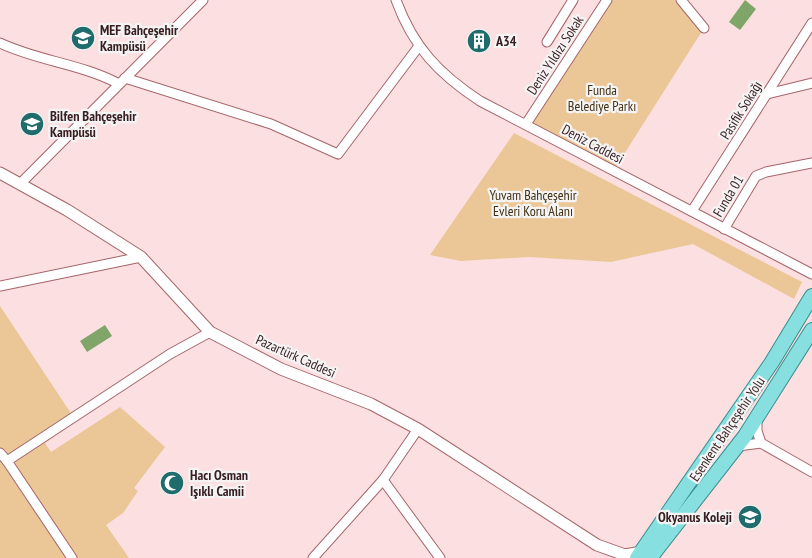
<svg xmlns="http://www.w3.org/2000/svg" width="812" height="558" viewBox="0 0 812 558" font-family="'PT Sans Narrow',sans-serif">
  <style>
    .green { fill: #ebc797 }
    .water { fill: #7fa569 }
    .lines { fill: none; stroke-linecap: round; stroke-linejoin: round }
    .minor-casing { stroke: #a4656a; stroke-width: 11 }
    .tertiary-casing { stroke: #a4656a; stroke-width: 13 }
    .primary-casing { stroke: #378e8e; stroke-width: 16 }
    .minor { stroke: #fff; stroke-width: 9 }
    .tertiary { stroke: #fff; stroke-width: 11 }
    .primary { stroke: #87e0df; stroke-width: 14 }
    .labels { text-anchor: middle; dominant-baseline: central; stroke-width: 4.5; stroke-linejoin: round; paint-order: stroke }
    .poi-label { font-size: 14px; font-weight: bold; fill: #381e20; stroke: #f4f4f4; text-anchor: start }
    .street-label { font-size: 14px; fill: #381e20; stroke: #f4f4f4 }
    .park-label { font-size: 14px; fill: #433015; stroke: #f4f4f4 }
  </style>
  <rect width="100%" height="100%" fill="#fcdfe0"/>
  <g class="green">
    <path d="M607,0h74l23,28 -90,142 -88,-46z"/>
    <path d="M514,133l288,149 -8,17 -101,-55 -82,18 -82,-5 -68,4 -31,-6z"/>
    <path d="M0,306l76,115 -31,22 6,9 69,-45 45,40 -31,41 4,3 -15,22 -17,12 23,33h-129z"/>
  </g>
  <g class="water">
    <path d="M745,0l11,9 -16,21 -11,-8z"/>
    <path d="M105,325l7,11 -25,16 -7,-11z"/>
  </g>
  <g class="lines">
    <g class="minor-casing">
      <g id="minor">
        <path d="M396,0c17,47 43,74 84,101l332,173"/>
        <path d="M681,0l23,28"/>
        <path d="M547,42l26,-42"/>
        <path d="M0,43c38,18 82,21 119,41"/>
        <path d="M125,78l146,46 67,30 81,-108"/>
        <path d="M767,94l45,-11"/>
        <path d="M526,124l81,-124"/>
        <path d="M21,183l182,-183"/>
        <path d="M692,211l120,-188"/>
        <path d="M724,229l32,-53 10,-4 46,-9"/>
        <path d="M0,286l141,-29"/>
        <path d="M757,419v12l4,12"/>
        <path d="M738,446l23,-3 51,29"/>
        <path d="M0,453l7,8"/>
        <path d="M383,480l57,78"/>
        <path d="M72,558l-65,-97 163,-107 40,-22"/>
        <path d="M313,558l70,-78 35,-51"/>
      </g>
    </g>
    <g class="tertiary-casing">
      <path id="tertiary" d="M0,173l67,37 74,47 69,75 71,37 90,35 47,25 179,116 28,10 17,-3"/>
    </g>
    <g class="primary-casing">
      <g id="primary">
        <path d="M637,558l135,-196 40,-66"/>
        <path d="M650,558l95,-122 67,-106"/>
      </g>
    </g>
    <use href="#minor" class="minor"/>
    <use href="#tertiary" class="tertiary"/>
    <use href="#primary" class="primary"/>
  </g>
  <defs>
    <g id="school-disc" transform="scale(1.25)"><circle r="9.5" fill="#206c6c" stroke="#f4f4f4"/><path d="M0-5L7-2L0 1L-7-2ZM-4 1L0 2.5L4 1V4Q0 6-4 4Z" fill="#fff"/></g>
    <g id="building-disc" transform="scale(1.25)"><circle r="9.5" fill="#206c6c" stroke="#f4f4f4"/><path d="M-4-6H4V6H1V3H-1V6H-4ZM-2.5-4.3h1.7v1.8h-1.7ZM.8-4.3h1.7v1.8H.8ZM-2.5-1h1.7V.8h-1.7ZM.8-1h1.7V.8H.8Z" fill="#fff"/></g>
    <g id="mosque-disc" transform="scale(1.25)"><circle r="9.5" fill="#206c6c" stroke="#f4f4f4"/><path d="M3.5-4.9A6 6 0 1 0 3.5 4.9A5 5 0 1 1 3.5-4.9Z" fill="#fff"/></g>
  </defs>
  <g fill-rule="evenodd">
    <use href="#school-disc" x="83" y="38"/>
    <use href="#building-disc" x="479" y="41"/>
    <use href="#school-disc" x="32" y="124"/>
    <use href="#mosque-disc" x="172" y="483"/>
    <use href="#school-disc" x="750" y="517"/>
  </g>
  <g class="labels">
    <g class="poi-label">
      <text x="100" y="30">MEF Bahçeşehir<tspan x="100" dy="16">Kampüsü</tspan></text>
      <text x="496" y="41">A34</text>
      <text x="50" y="116">Bilfen Bahçeşehir<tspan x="50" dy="16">Kampüsü</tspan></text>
      <text x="190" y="475">Hacı Osman<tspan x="190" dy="16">Işıklı Camii</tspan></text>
      <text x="732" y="517" text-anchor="end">Okyanus Koleji</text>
    </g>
    <g class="street-label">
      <text transform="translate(555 55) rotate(-57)">Deniz Yıldızı Sokak</text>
      <text transform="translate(741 110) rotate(-58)">Pasifik Sokağı</text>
      <text transform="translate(593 144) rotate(28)">Deniz Caddesi</text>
      <text transform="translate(728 196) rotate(-59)">Funda 01</text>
      <text transform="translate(296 356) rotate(24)">Pazartürk Caddesi</text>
      <text transform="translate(727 429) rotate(-56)">Esenkent Bahçeşehir Yolu</text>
    </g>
    <g class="park-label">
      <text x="602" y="90">Funda<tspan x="602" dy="16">Belediye Parkı</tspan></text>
      <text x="533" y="195">Yuvam Bahçeşehir<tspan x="533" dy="16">Evleri Koru Alanı</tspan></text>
    </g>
  </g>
</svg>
